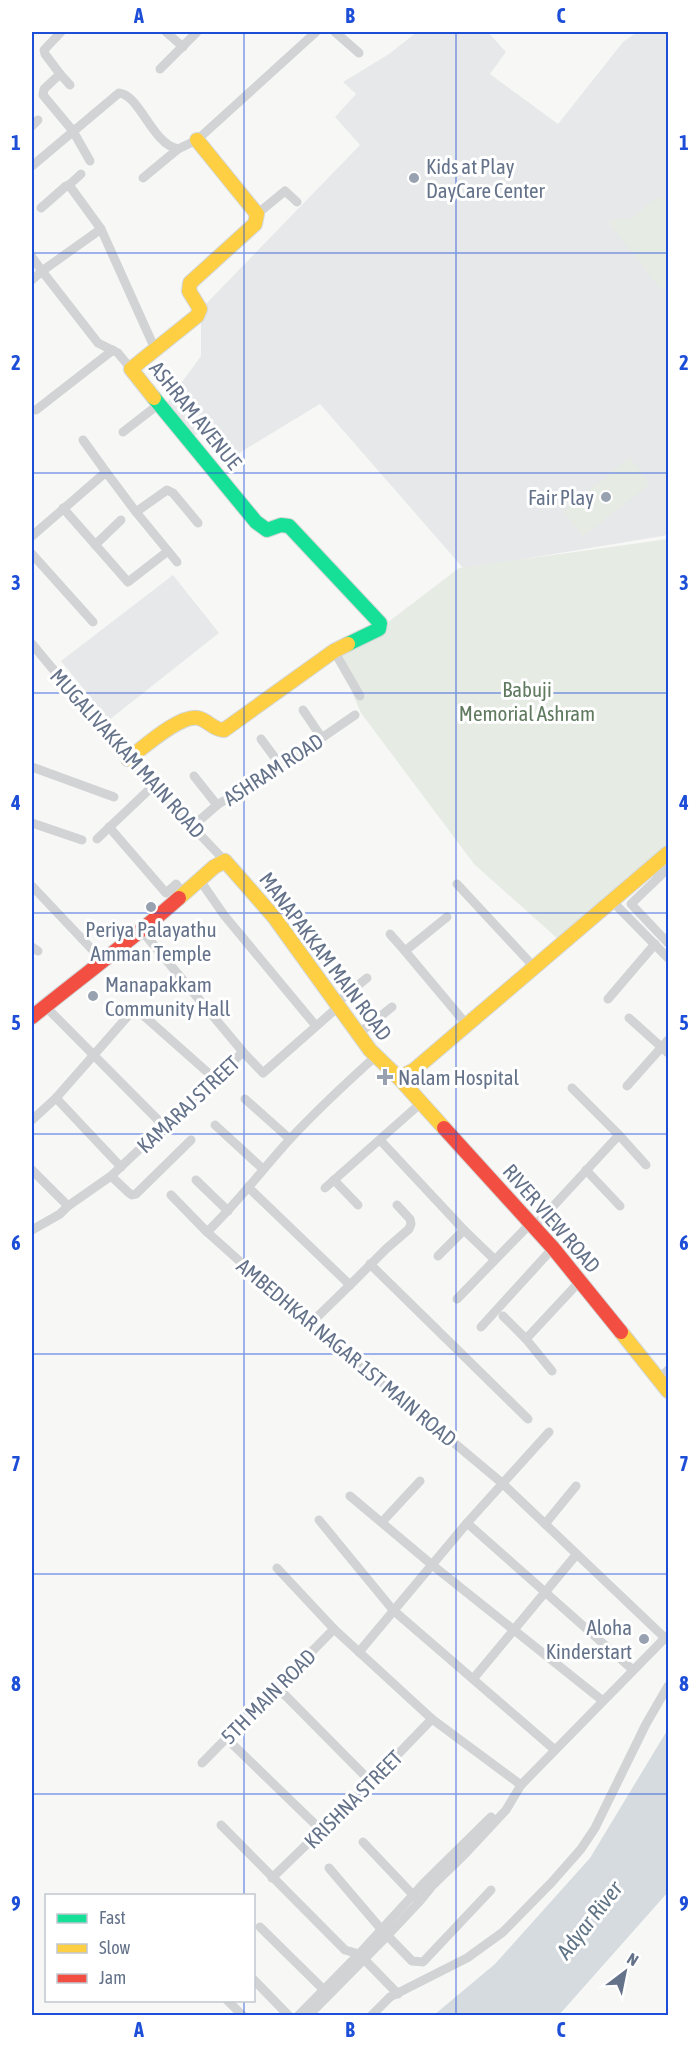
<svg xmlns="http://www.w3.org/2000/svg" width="700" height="2047" viewBox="0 0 700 2047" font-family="'Asap Condensed',sans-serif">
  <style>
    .built { fill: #e7e8e9 }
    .green { fill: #e6ebe4 }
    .water { fill: #d5dbdf }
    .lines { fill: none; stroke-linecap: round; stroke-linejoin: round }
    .fast-casing { stroke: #d3d6d7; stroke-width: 16 }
    .slow-casing { stroke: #d3d6d7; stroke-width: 16 }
    .jam-casing { stroke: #d3d6d7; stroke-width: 16 }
    .street { stroke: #d2d3d5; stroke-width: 9 }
    .fast { stroke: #16e098; stroke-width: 14 }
    .slow { stroke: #ffcf43; stroke-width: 14 }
    .jam { stroke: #f24e42; stroke-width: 14 }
    .grid { fill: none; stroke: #1d4ed8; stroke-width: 1.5; stroke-opacity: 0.55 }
    .poi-dot { fill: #97a1b0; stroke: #fff; stroke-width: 2 }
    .labels { text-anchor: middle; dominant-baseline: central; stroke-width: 6; stroke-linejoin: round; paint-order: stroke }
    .poi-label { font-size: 21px; fill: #64728a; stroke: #fff; text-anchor: start }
    .street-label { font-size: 21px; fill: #64728a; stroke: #fff }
    .park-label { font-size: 21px; fill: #607a60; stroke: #fff }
    .water-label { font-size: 22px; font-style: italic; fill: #607485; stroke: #fff }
    .neatline { fill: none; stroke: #1d4ed8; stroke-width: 2 }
    .grid-label { font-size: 20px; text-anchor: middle; font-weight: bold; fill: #1d4ed8 }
  </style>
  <rect width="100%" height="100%" fill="#f7f8f6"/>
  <g class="built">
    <path d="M417,32h71l18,20 -16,22 68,50 65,-82 14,-10h31v503l-204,34 -144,-165 -84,51 -27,-30 -15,11 -28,-32 35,-48v-47l159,-164 -25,-28 21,-23 -13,-12 46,-28z"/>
    <path d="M173,575l46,58 -110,87 -48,-59z"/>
  </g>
  <g class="green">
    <path d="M660,196l8,7v82l-5,5 -4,-3 -49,-63v-4c7,-3 13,1 20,-1z"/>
    <path d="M630,458l20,26 -67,52 -20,-25z"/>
    <path d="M668,539v306l-110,94 -84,-75 -113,-151 -27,-62 45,-22 80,-61z"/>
  </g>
  <path class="water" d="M668,1729v163l-109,123h-125l61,-51 95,-106z"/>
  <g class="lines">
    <g class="fast-casing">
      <path id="fast" d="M154,398l102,124 11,8 14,-5 8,1 91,97 -1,6 -31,15"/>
    </g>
    <g class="slow-casing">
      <g id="slow">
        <path d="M154,398l-23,-29 66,-53 3,-7 -11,-18 1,-8 65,-59 2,-10 -60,-74"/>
        <path d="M128,759c15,-11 52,-45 70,-41 10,2 15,12 26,12l110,-79 14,-7"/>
        <path d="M179,898l35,-31 11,-6 49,56 96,133 29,28 45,50"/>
        <path d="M399,1078l15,-8 254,-217"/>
        <path d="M621,1332l47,59"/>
      </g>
    </g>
    <g class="jam-casing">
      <g id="jam">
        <path d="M32,1017c49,-40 100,-77 147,-119"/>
        <path d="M444,1128l109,120 68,84"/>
      </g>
    </g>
    <g class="street">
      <path d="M61,32l-17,18 1,4 15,20 -16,15 -1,6 30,36 17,30"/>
      <path d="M166,32l17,15"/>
      <path d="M335,32l24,21"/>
      <path d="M160,69l37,-37"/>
      <path d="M60,74l10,11"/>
      <path d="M32,126l6,-6"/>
      <path d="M32,166l87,-73c21,2 33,51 59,56l19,-9 119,-108"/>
      <path d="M143,178l35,-29"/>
      <path d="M69,185l12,-11"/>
      <path d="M41,208l25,-22 3,-1 32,44"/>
      <path d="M257,214l28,-23 12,11"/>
      <path d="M32,257l10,14 59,-42 54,120"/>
      <path d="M32,280l10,-9 56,72 20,10 13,16"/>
      <path d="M36,410l77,-60"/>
      <path d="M123,432l36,-28"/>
      <path d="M106,472l30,40 31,-22 6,3 25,30"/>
      <path d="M63,508l65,74 40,-31"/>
      <path d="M136,512l41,50"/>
      <path d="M32,536l74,-64 -23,-32"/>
      <path d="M95,545l26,-25"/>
      <path d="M32,554l61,68"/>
      <path d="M32,644l96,115 97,102"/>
      <path d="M334,651l26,45"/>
      <path d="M303,710l19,28"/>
      <path d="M261,739l20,27"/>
      <path d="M32,767l82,30"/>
      <path d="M194,776l23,29"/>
      <path d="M32,823l50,17"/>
      <path d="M193,826l24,-21 64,-39 74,-51"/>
      <path d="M109,827l57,66 10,-9 7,9"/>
      <path d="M97,839l57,-54"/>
      <path d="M652,867l7,10 -28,27 37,39"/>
      <path d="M659,877l9,-9"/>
      <path d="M199,879l25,36 92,111"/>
      <path d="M457,884l77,83"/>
      <path d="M32,886l70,74"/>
      <path d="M612,901l56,57"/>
      <path d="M447,917l-42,34 62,74"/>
      <path d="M142,931l101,121"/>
      <path d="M390,934l15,17"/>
      <path d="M32,947l6,4"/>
      <path d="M608,999l47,-55"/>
      <path d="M335,1004l32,-26"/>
      <path d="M46,1007l118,119"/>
      <path d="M629,1018l39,35"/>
      <path d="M358,1034l34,-27"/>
      <path d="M376,1056c-30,27 -59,54 -86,83 -28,31 -53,64 -83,93l75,67 220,184 163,155"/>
      <path d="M627,1086l41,-46"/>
      <path d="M56,1098l65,69"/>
      <path d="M245,1099l45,40"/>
      <path d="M32,1120l24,-22 79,-90 79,70"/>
      <path d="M215,1125l48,44"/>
      <path d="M619,1135l27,30"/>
      <path d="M380,1140l84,90 30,29"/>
      <path d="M32,1170l36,36"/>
      <path d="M586,1170l34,36"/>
      <path d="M111,1176l18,17 3,2 4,-1 55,-54"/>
      <path d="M196,1180l32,31"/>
      <path d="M334,1180l24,25"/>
      <path d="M248,1187l102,98 36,-36 23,-20 2,-5 -1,-5 -13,-14"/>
      <path d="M325,1188l96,-85"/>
      <path d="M171,1195l36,37"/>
      <path d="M534,1227l85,-92 -47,-47"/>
      <path d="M32,1230l28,-16 8,-8 43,-30 132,-124 20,21 75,-66"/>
      <path d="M438,1256l26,-26"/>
      <path d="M370,1264l158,155"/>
      <path d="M457,1299l74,-76"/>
      <path d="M503,1316l23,23 26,32"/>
      <path d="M311,1323l39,-38"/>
      <path d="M481,1327l72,-79"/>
      <path d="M526,1339l54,-58"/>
      <path d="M658,1379l10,-9"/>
      <path d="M350,1496l81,68 172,137"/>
      <path d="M319,1520l74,90 162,140"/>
      <path d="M382,1522l38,-41"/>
      <path d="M467,1523l166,147"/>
      <path d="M545,1524l31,-38"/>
      <path d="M277,1568l57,61 98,90 89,66"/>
      <path d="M359,1652l108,-129 82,-91"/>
      <path d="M473,1679l103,-124"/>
      <path d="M277,1687l94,95"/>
      <path d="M226,1738l95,92"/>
      <path d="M202,1763l132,-134"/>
      <path d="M221,1825l124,125 14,4 39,40"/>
      <path d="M363,1842l52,55"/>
      <path d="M329,1868l52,61 31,32 11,1 68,-72"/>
      <path d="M272,1878l99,-96 61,-63"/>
      <path d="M260,1927l67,66"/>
      <path d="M254,1980l35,36"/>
      <path d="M227,2000l16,16"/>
      <path d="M298,2016l61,-62 65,-71 67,-66"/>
      <path d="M308,2016l80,-81 32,-34 13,-16 32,-31 41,-44 15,-25 144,-147 3,-2"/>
      <path d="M371,2016l19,-19 77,-39 36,-26 49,-50 29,-33 14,-21 51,-104 22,-38"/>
    </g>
    <use href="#fast" class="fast"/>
    <use href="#slow" class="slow"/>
    <use href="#jam" class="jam"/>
  </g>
  <path class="grid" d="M244,32v1864M456,32v1984M32,253h636M32,473h636M32,693h636M32,913h636M32,1134h636M32,1354h636M32,1574h636M32,1794h636M244,2000v16"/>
  <g class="poi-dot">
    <circle cx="414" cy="178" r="6"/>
    <circle cx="606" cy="497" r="6"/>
    <circle cx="151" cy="907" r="6"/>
    <circle cx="93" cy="996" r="6"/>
    <path d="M382 1068h6v6h6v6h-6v6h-6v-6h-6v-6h6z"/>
    <circle cx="644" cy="1639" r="6"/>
  </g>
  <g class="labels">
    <g class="poi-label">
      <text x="426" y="166">Kids at Play<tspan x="426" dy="24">DayCare Center</tspan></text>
      <text x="594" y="497" text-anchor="end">Fair Play</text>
      <text x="151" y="929" text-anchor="middle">Periya Palayathu<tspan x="151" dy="24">Amman Temple</tspan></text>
      <text x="105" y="984">Manapakkam<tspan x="105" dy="24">Community Hall</tspan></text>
      <text x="398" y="1077">Nalam Hospital</text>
      <text x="632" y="1627" text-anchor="end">Aloha<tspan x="632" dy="24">Kinderstart</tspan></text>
    </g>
    <g class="street-label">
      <text transform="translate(196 415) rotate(51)">ASHRAM AVENUE</text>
      <text transform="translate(128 753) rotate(48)">MUGALIVAKKAM MAIN ROAD</text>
      <text transform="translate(273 769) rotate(-33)">ASHRAM ROAD</text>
      <text transform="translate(326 956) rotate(53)">MANAPAKKAM MAIN ROAD</text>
      <text transform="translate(188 1104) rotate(-43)">KAMARAJ STREET</text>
      <text transform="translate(552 1218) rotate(49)">RIVER VIEW ROAD</text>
      <text transform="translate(347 1352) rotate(40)">AMBEDHKAR NAGAR 1ST MAIN ROAD</text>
      <text transform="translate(268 1696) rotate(-45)">5TH MAIN ROAD</text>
      <text transform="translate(353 1799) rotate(-45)">KRISHNA STREET</text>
    </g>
    <g class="park-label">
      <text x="527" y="689">Babuji<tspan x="527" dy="24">Memorial Ashram</tspan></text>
    </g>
    <g class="water-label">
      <text transform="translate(589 1920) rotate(-52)">Adyar River</text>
    </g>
  </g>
  <rect width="700" height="2047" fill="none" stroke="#ffffff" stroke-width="66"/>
  <rect x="45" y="1894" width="210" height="108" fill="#ffffff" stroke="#c1c7d0" stroke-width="1.5"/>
  <rect x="57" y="1914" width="30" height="9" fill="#16e098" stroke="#c1c7d0" stroke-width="1.5"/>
  <text x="99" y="1924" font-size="18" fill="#64728a">Fast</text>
  <rect x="57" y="1944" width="30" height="9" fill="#ffcf43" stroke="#c1c7d0" stroke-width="1.5"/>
  <text x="99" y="1954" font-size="18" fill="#64728a">Slow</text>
  <rect x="57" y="1974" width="30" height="9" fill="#f24e42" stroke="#c1c7d0" stroke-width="1.5"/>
  <text x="99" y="1984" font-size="18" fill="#64728a">Jam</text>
  <g transform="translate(625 1972) rotate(32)" stroke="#ffffff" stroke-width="4.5" paint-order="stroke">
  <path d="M0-4.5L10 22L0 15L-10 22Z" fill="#64728a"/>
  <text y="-9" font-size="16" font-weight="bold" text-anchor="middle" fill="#64728a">N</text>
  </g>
  <rect x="33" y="33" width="634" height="1981" class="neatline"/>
  <g class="grid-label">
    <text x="139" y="23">A</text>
    <text x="350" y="23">B</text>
    <text x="561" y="23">C</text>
    <text x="16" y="150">1</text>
    <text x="684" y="150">1</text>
    <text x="16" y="370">2</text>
    <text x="684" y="370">2</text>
    <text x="16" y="590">3</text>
    <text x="684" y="590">3</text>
    <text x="16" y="810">4</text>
    <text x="684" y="810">4</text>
    <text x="16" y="1030">5</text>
    <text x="684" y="1030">5</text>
    <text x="16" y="1250">6</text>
    <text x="684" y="1250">6</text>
    <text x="16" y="1471">7</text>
    <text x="684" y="1471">7</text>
    <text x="16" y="1691">8</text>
    <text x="684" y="1691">8</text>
    <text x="16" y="1911">9</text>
    <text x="684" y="1911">9</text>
    <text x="139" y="2037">A</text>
    <text x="350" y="2037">B</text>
    <text x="561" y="2037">C</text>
  </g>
</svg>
